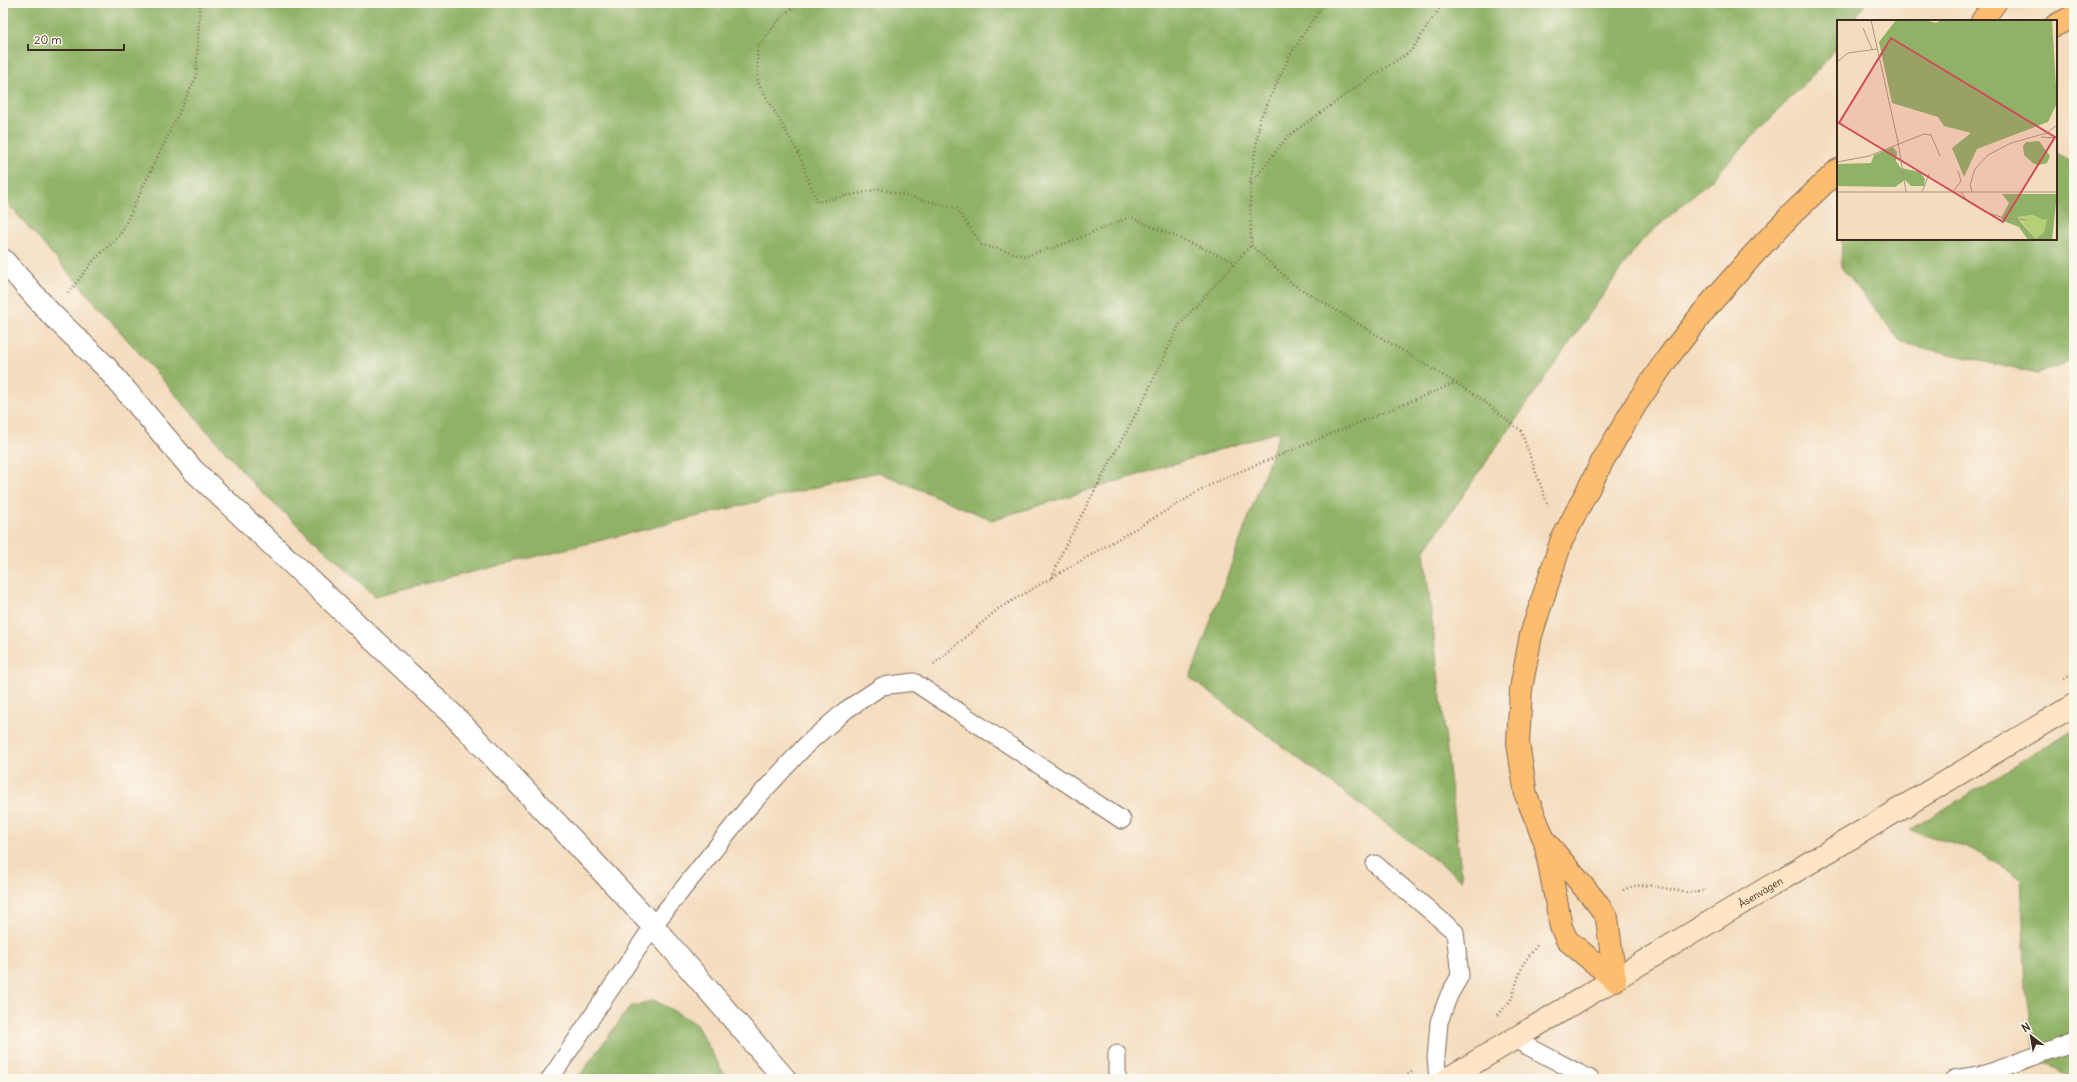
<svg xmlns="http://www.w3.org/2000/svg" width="2077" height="1082" viewBox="0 0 2077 1082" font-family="Delius,sans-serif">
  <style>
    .forest { fill: #90b266; stroke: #666e42 }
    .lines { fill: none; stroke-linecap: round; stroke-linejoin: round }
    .lane-casing { stroke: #7c6856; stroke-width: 19 }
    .street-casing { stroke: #7c6856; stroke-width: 24 }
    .secondary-casing { stroke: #7c6856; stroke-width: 24 }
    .highway-casing { stroke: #7c6856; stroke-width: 24 }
    .path { stroke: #7c6856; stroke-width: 2.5; stroke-dasharray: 1 3; stroke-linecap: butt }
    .lane { stroke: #fff; stroke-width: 17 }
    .street { stroke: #fff; stroke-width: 22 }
    .secondary { stroke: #fee5c5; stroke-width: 22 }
    .highway { stroke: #fcbd6f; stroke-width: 22 }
    .labels { text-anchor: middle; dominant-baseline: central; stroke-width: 3; stroke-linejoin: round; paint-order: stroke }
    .street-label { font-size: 10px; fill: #3b2a1e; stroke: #fbf7ec }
    .inset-road { fill: none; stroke: #aa957e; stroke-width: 1 }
    .view { fill: #d1495b; fill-opacity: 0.15; stroke: #d1495b; stroke-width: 2 }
    .inset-edge { fill: none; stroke: #3b2a1e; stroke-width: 2 }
  </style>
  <rect width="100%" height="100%" fill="#fbf7ec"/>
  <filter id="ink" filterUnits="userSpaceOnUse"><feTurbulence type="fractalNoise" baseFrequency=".025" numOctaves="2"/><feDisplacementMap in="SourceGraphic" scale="8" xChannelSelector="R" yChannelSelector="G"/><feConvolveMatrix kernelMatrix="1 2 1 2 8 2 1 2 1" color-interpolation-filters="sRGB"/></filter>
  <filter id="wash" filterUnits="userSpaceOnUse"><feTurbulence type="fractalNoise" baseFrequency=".012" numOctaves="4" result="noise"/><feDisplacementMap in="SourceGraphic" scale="16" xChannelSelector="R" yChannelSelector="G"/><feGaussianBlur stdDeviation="0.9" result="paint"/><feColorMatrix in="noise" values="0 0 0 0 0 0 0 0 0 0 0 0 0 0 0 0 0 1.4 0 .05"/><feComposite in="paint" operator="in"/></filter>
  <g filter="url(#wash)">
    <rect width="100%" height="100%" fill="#f4dcbe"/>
    <g class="forest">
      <path d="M3,3h1863l-13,18h-15v23l-10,15 -117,121 -71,62 -216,309 38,329 -272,-202 90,-247 -288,89 -114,-48 -503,124 -115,-105 -257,-293z"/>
      <path d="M2056,153l18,9v197l-36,15 -136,-31 -61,-76 1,-28h214z"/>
      <path d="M2074,729v346l-6,2 -32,-21 -10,-68 -5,-110 -47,-28 -64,-20z"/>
      <path d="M654,1000l41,23 32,56h-150l53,-72z"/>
    </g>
  </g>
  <g filter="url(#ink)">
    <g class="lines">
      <g class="lane-casing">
        <g id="lane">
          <path d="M1375,864l80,68 5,44 -11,19 -10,27 -3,36 2,21"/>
          <path d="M1514,1039l76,40"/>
          <path d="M550,1079l103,-153 93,-116 61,-66 39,-34 36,-24 32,-4 208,138"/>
          <path d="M1117,1079v-25"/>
          <path d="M1954,1079l31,-5 89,-32"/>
        </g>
      </g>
      <g class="street-casing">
        <path id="street" d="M3,260l48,54 54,52 88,104 262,247 133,139 65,70 132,153"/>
      </g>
      <g class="secondary-casing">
        <g id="secondary">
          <path id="s1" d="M1447,1079l627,-374"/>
        </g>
      </g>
      <g class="highway-casing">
        <g id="highway">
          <path d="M1982,21l13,-18"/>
          <path d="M2056,25l18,-9"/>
          <path d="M1546,842l52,62 9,14 8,62"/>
          <path d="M1615,980l-48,-40 -6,-13 -16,-85 -19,-47 -8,-52 3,-54 10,-54 30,-93 41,-80 34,-58 33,-48 39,-50 45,-51 38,-40 47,-45"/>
        </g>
      </g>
      <g class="path">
        <path d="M802,3l-17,10 -28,34 1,36 41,71 18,48 62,-13 77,19 26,37 44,11 41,-13 63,-26 105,45"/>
        <path d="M1324,3l-34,52 -30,64 -10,66 1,60 42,39 184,112 44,35 27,75"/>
        <path d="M1251,184l36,-47 75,-54 49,-32 32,-48"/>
        <path d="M68,293l27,-34 25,-24 76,-158 4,-74"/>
        <path d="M1052,578l11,-28 83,-155 33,-70 72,-80"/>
        <path d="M934,664l64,-55 219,-128 238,-98"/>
        <path d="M2064,678l10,-6"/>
        <path d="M1623,890c27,-14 56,9 83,0"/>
        <path d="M1498,1015l13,-15 12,-36 15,-20"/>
        <path d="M1401,1079l11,-7"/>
      </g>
      <use href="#lane" class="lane"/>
      <use href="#street" class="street"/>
      <use href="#secondary" class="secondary"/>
      <use href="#highway" class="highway"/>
    </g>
  </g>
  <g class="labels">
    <g class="street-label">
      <text stroke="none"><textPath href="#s1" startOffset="365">Åsenvägen</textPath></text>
    </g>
  </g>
  <g transform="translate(1837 20)">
    <rect width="220" height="220" fill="#f4dcbe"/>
    <path d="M195,195l12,5 3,-1 -3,13 -8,7 -18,-22z" fill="#b5cf74"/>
    <path d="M59,0h29l11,3 5,-3h111l5,83 -9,19 -71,27 -13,28 -12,-29 19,-15 -27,-7 -6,-9 -46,-14 -13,-61zM202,121l11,15 -3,7 -8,2 -5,-1 -10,-9 -1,-9 3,-4zM56,127l4,5 -1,9 5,7 19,4 5,7 -1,7h-13l-6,-6 -10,7 -58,-1v-22l34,-1 3,-8zM165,174h55l-5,46h-24l-9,-13 -16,-6 -2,-3 8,-15zM195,195l12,5 3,-1 -3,13 -8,7 -17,-19 -1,-3z" fill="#90b266" fill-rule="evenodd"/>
    <path class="inset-road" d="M34,0l27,122 8,50M26,8l9,21M0,42l11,-9 29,-4M204,117l16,1M0,142l32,-6 55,-22 7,1 9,21M0,172h220M85,172l7,-18M116,172l8,-11 -3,-10M124,172l6,9 18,11 22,7 20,1M135,172l-2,-7 5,-16 13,-14 23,-12 36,-10 10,-8"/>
    <path class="view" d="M54,18l164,99 -52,85 -164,-99z"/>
    <rect width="220" height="220" class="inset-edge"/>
  </g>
  <rect width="2077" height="1082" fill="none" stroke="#fbf7ec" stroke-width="16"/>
  <g transform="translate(2031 1036) rotate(329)" stroke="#fbf7ec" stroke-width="3" paint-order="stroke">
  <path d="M0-3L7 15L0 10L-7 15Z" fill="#3b2a1e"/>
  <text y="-6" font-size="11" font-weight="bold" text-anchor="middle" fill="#3b2a1e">N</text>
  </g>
  <path d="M28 44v6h96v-6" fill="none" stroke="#3b2a1e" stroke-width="2"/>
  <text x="34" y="44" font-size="12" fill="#3b2a1e" stroke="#fbf7ec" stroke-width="3" paint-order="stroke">20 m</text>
</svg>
